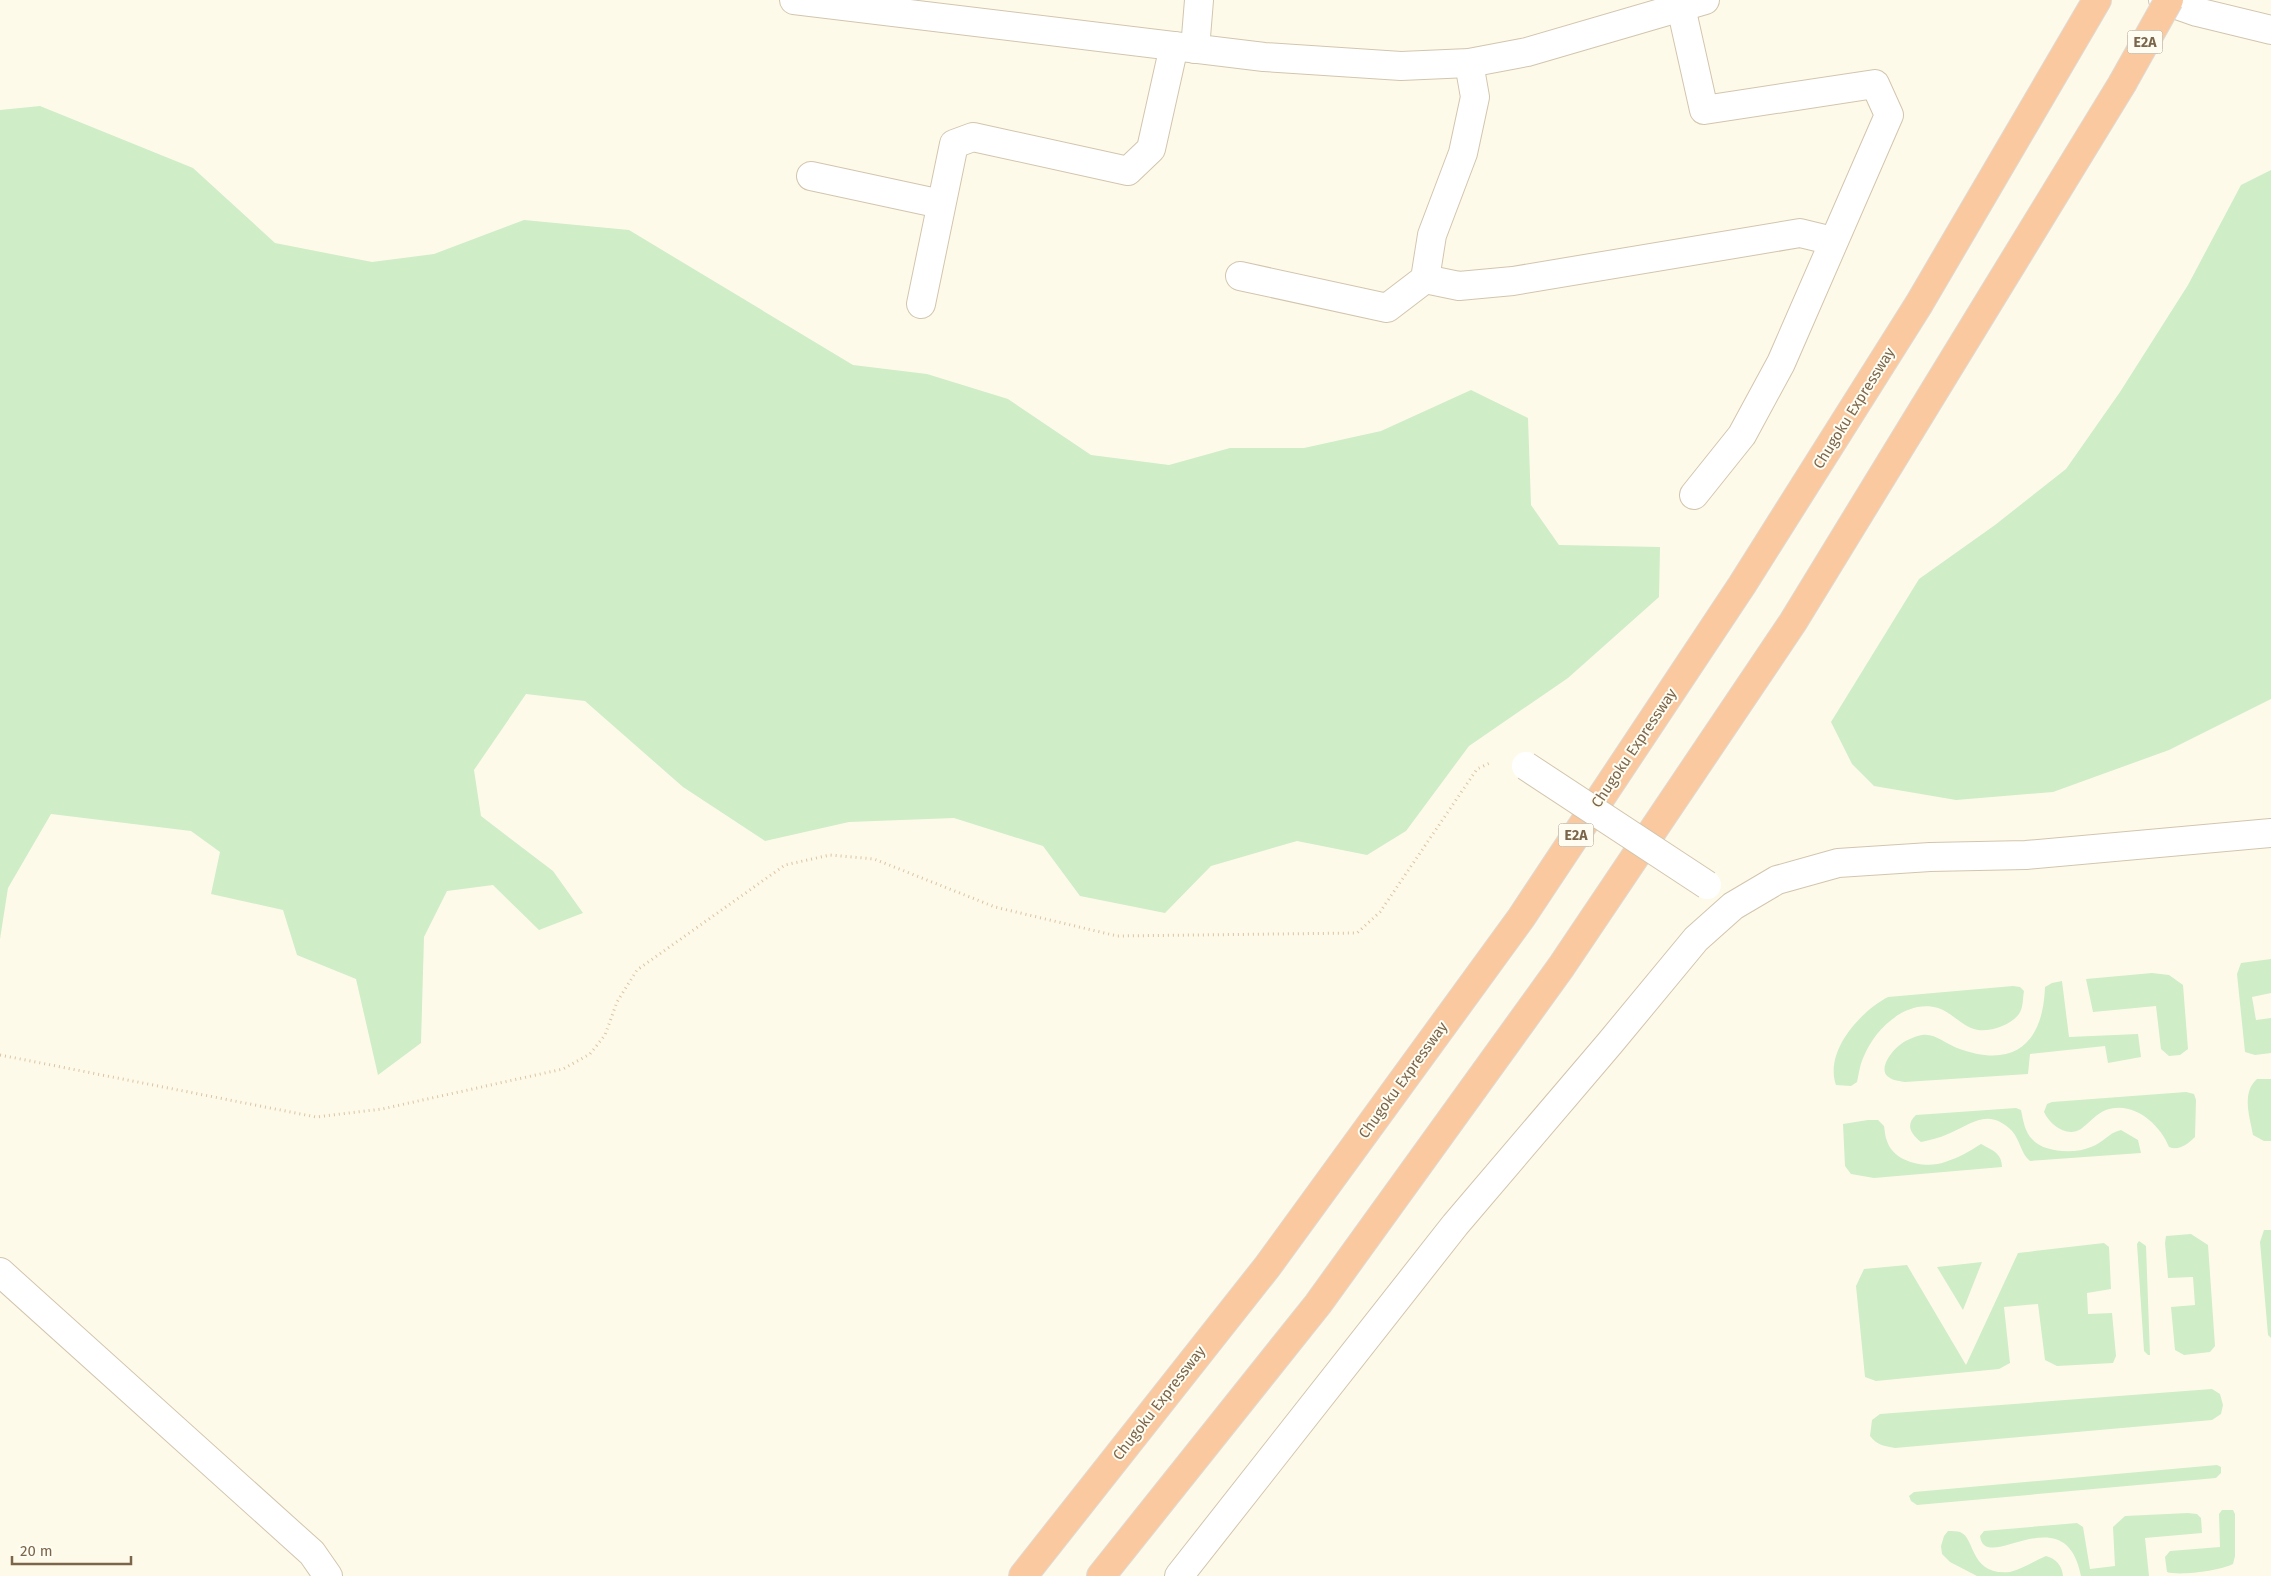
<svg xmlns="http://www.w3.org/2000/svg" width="2271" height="1576" viewBox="0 0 2271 1576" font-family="'Fira Sans',sans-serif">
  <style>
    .green { fill: #cfedc7 }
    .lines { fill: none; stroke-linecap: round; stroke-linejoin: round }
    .street-casing { stroke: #d2c5ae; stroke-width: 30 }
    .highway-casing { stroke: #dfdad4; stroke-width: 30 }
    .path { stroke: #dbc4a2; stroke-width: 3; stroke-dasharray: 1 4; stroke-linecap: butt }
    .street { stroke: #fff; stroke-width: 28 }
    .highway { stroke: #fac99f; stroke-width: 28 }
    .street-bridge-casing { stroke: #d2c5ae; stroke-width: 30; stroke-linecap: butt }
    .highway-bridge-casing { stroke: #dfdad4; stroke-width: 30; stroke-linecap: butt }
    .street-bridge { stroke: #fff; stroke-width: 28 }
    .highway-bridge { stroke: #fac99f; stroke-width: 28 }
    .labels { text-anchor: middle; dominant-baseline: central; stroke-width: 4; stroke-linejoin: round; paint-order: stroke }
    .shield { fill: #fffdf2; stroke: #a3937d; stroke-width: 1 }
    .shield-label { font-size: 14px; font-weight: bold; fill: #7b664b }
    .street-label { font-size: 15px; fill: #7b664b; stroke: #fffdf2 }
  </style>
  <rect width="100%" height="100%" fill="#fefaea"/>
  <g class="green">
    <path d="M40,106l153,62 82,75 97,19 62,-8 90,-34 105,10 224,135 74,9 81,25 83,56 78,10 61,-17h74l77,-17 90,-41 57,28 3,87 28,40 101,2 -1,50 -91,81 -99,68 -63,85 -39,24 -70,-14 -86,25 -46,47 -85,-17 -37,-50 -89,-28 -105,4 -84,19 -82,-54 -98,-86 -59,-7 -52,76 7,46 72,55 30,42 -44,17 -46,-45 -46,6 -23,46 -3,106 -43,32 -22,-96 -59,-24 -14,-45 -72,-16 9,-42 -29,-21 -140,-17 -43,74 -8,51v-829z"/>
    <path d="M2271,170v529l-102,51 -116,42 -97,8 -82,-14 -22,-22 -21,-42 88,-143 76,-54 71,-56 54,-77 68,-107 53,-100z"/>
    <path d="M2271,959v34l-19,4 4,23 15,-2v35l-16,2 -10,-3 -8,-78 4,-11z"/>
    <path d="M2152,973l17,2 14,10 5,64 -8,6 -11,1 -8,-7 -5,-43 -63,6 -7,-33z"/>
    <path d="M2062,981l7,56 69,-3 3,23 -33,6 -3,-17 -75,8 -2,20 -123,8c-4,-1 -11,-1 -15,-4 -14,-7 2,-28 11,-34 5,-4 15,-8 21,-9 13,-2 24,9 35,13 56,21 86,-3 88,-61l7,-4z"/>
    <path d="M2013,986l7,1 4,4c-1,6 -1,14 -3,19 -5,14 -33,24 -47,19 -13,-4 -23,-17 -36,-21 -32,-9 -63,21 -74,48 -4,8 -5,17 -7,26l-6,4 -15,-1c-12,-34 25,-74 52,-88z"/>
    <path d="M2257,1079h14v62h-7l-11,-6c-3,-18 -12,-42 4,-56z"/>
    <path d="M2186,1092l8,2 2,6 -1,37c-7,7 -16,14 -26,10 -9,-23 -36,-47 -63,-37 -9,3 -17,13 -25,19 -14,9 -31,-4 -37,-17l3,-8 5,-2z"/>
    <path d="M2016,1108l5,2c2,10 4,22 11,29 12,14 43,15 59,8 12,-4 17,-14 30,-17l17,10 3,13 -111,8c-9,-7 -10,-21 -18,-30 -24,-24 -40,-7 -64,3 -9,4 -18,6 -27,8 -10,-8 -16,-17 -5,-27z"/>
    <path d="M1868,1120h10l6,6c1,5 1,11 3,15 7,22 40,28 58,21 13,-4 25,-11 36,-18 11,6 21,9 21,23l-128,11 -23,-4 -6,-8 -2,-42z"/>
    <path d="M2264,1230h7v108l-3,-3 -8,-93z"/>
    <path d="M2191,1234l17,11 7,101 -5,6 -26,3 -9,-5 -4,-43 24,-2 -2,-28 -25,1 -3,-35 1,-7z"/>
    <path d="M2139,1241l7,5 4,109h-2l-4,-4 -7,-107z"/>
    <path d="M2104,1243l5,4 2,42 -24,4 1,21 24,-1 4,43 -3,7 -56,3 -12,-6 -7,-56 -34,3 6,56 -11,6 -123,12 -11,-4 -9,-91 8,-17 43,-4 59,100 52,-112z"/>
    <path d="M1982,1262l-19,48 -26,-43z"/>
    <path d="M2212,1389l8,5 3,11 -2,9 -9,6 -317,28c-11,-2 -18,-3 -25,-12l2,-16 8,-6z"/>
    <path d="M2217,1465l4,2v6l-5,5 -299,27 -6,-4 -2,-5 5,-4z"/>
    <path d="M2222,1510h11l2,4v42l-2,8c-14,7 -54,12 -66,8l-2,-15 5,-6 50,-4 -1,-33z"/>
    <path d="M2188,1513l9,1 4,4 1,15 -57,5 4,38h-68c-16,-83 -96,0 -101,-40l4,-5 93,-8 6,4 7,42 25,-3 -2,-39 12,-11z"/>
    <path d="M1948,1531c4,0 9,0 12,1 16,6 9,44 50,40 13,-3 24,-11 36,-16 10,3 16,9 17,20h-86l-27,-14 -8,-8 -1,-8 3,-10z"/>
  </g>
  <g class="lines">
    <g class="street-casing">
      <g id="street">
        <path d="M794,0l470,57 137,9 68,-3 58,-11 178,-52"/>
        <path d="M2163,0l34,12 74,18"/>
        <path d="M1681,7l23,103 171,-26 14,31 -108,248 -39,72 -48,60"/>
        <path d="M1195,49l4,-49"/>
        <path d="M811,176l130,28"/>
        <path d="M1240,276l147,32 38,-29 7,-44 31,-82 12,-56 -6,-34"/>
        <path d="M1425,279l34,7 54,-5 287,-48 33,8"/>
        <path d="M921,304l33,-160 19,-7 155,34 23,-22 23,-103"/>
        <path d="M0,1272l312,281 16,23"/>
        <path d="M1179,1576l276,-351 155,-182 86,-104 37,-33 44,-26 61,-17 92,-6 96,-2 245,-22"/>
      </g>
    </g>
    <g class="highway-casing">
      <g id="highway">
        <path d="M1023,1576l244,-309 254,-349 221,-333 177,-281 178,-304"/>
        <path d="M1101,1576l217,-272 243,-337 232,-345 329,-538"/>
      </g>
    </g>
    <path class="path" d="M0,1055l316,62 66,-8 181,-40 27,-15 15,-19 12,-33 20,-32 148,-105 45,-10 44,4 121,48 122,29 240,-3 23,-21 97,-143 15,-7"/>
    <use href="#street" class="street"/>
    <use href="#highway" class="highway"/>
    <g class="street-bridge-casing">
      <path id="street-bridge" d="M1526,766l181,119"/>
    </g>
    <g class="highway-bridge-casing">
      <path id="highway-bridge" d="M2122,84l47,-84"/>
    </g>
    <use href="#street-bridge" class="street-bridge"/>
    <use href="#highway-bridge" class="highway-bridge"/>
  </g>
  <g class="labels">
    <g class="shield">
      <rect x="2127.5" y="30.5" width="35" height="23" rx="4"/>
      <rect x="1558.5" y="823.5" width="35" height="23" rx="4"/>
    </g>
    <g class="shield-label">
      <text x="2145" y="42">E2A</text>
      <text x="1576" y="835">E2A</text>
    </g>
    <g class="street-label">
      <text transform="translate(1854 408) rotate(-58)">Chugoku Expressway</text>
      <text transform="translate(1634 748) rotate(-56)">Chugoku Expressway</text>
      <text transform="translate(1403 1080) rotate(-54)">Chugoku Expressway</text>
      <text transform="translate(1159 1403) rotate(-52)">Chugoku Expressway</text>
    </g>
  </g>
  <path d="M12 1556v8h119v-8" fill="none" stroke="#7b664b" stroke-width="2.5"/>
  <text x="20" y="1556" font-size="15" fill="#7b664b" stroke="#fffdf2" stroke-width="4" paint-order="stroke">20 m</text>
</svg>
